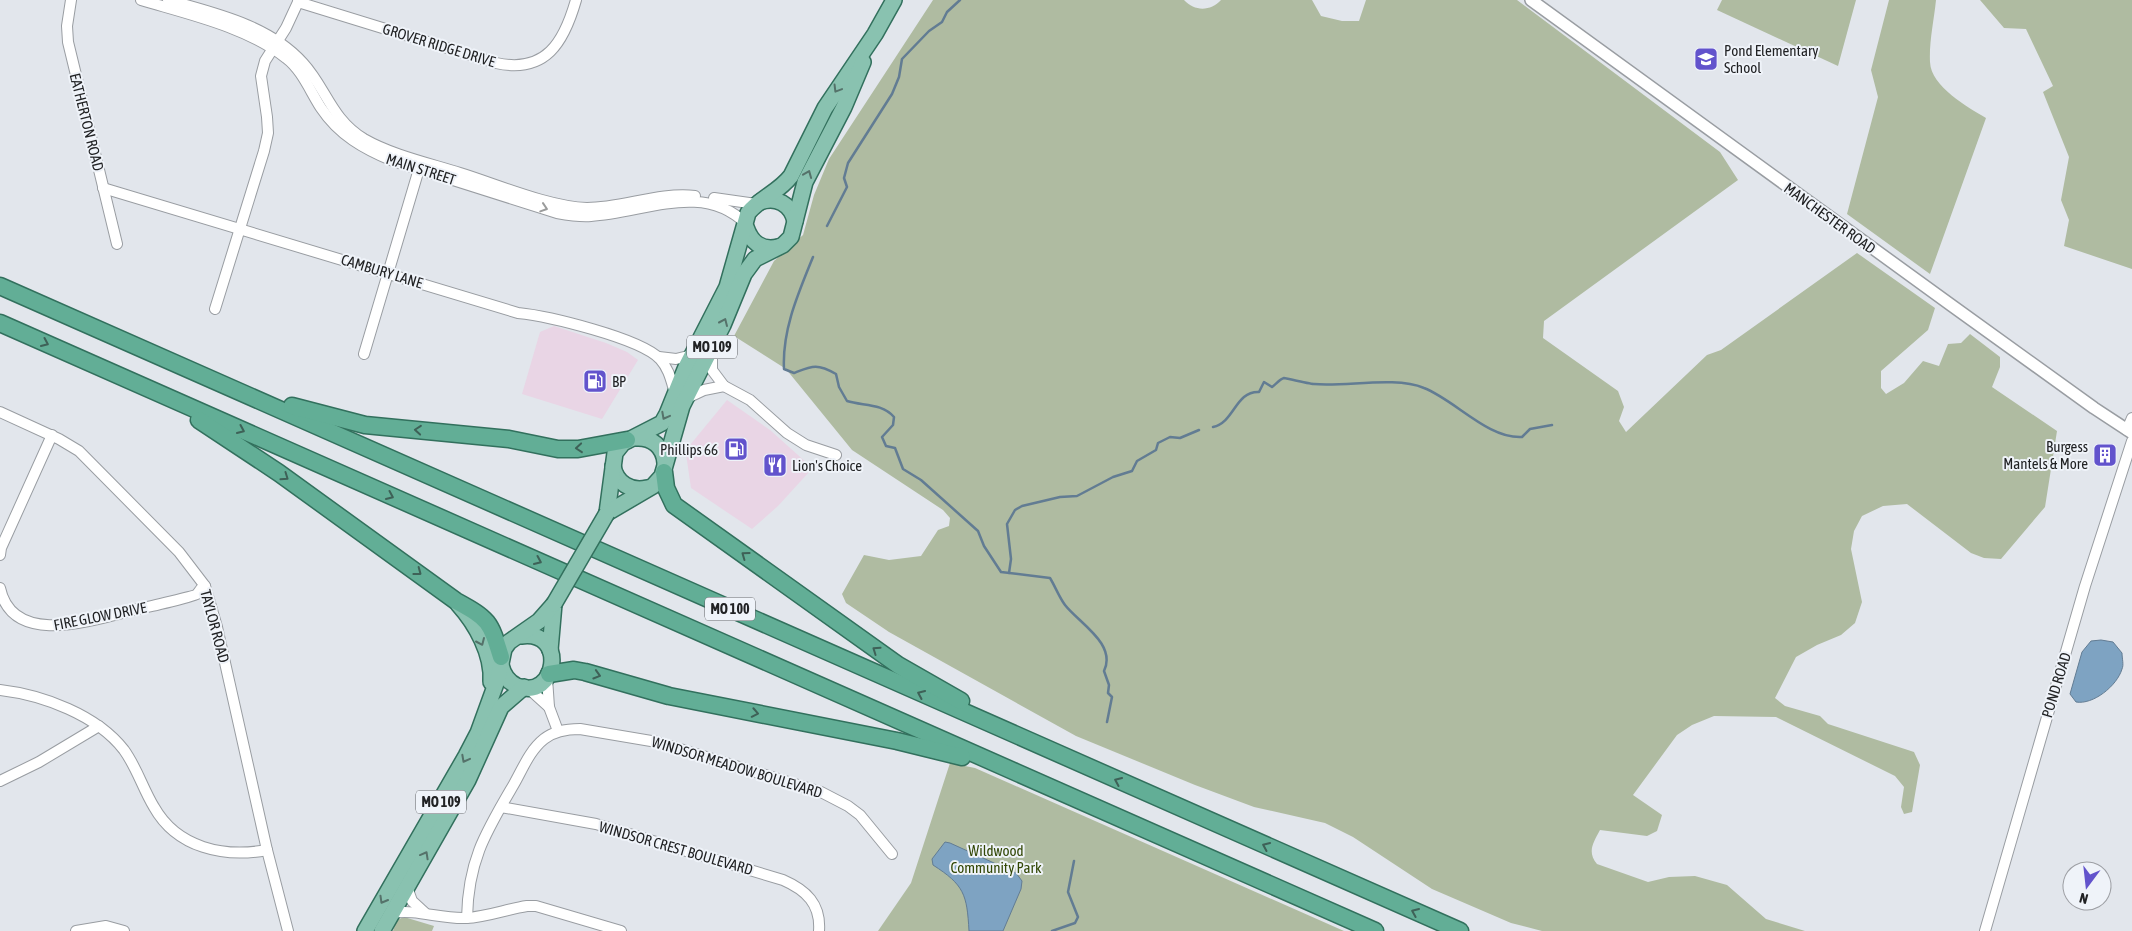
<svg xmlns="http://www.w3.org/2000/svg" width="2132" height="931" viewBox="0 0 2132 931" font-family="'Asap Condensed',sans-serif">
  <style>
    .commercial { fill: #e9d5e5 }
    .green { fill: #afbba1 }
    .water { fill: #7ea3c2; stroke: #627c93 }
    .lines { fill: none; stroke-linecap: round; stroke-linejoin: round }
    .stream { stroke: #627c93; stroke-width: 2.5 }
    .minor-casing { stroke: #999da2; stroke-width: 12 }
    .tertiary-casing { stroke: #999da2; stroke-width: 14 }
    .primary-casing { stroke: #32705d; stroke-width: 18 }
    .trunk-casing { stroke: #32705d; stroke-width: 19 }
    .minor { stroke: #fff; stroke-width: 10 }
    .tertiary { stroke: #fff; stroke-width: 11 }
    .primary { stroke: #89c2b0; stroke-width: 15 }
    .trunk { stroke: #62ae96; stroke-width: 16 }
    .primary-bridge-casing { stroke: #32705d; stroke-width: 18; stroke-linecap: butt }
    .primary-bridge { stroke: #89c2b0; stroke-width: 15 }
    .oneway { stroke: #55726a }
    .oneway2 { stroke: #9b9c9c }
    .oneway3 { stroke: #3e6157 }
    .labels { text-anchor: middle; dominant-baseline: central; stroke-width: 4; stroke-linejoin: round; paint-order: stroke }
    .shield { fill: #eff3f9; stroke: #5f6164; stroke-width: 1 }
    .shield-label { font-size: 14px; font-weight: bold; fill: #212224 }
    .street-label { font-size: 15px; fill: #212224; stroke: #eff3f9 }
    .poi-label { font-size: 15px; fill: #212224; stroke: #eff3f9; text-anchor: start }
    .park-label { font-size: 15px; fill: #324705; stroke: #eff3f9 }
  </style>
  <rect width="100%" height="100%" fill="#e2e6ec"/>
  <g class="commercial">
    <path d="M554,326l52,17 21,9 11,8 -36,59 -80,-25 18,-62z"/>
    <path d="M727,400l43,30 38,34 2,7 -32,35 -26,23 -61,-41 -5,-34 4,-9z"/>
  </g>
  <g class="green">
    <path d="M933,0h251c11,12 27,11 37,0h91l9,16 21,5h17l7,-21h151l203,152 18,28 -194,141 -1,17 75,53 6,16 -5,14 7,11 81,-77 14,-5 136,-97 78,55 -7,22 -47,41v17l5,6 18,-11 19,-22 16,5 9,-22 13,-1 9,-9 30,23v10l-8,20 65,44 -12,76 -44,52 -17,-1 -13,-5 -64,-49 -24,2 -21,10 -8,15 -3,18 11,53 -7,21 -14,12 -24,10 -21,12 -21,41 10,8 35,10 8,8 86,28 6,13 -8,47 -8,2 -3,-7 3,-20 -9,-11 -119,-59 -62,-1 -22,9 -15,10 -44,60 29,20 -5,16 -10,5 -47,-6c-7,13 -13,22 -3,34l51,18 21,-5 26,-1 32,9 39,34 39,12h-263l-31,-8 -79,-34 -79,-52 -28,-14 -71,-16 -59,-22 -119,-49 -187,-104 -43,-29 -4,-9 22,-39 25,5 32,-4 17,-26 11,-4 1,-8 -7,-8 -91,-60 -66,-81 -52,-33 40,-75 29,-26 11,-40 15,-36z"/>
    <path d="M1722,0h134l-18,66 -121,-56z"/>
    <path d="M1889,0h47c-2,20 -7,42 -6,62 1,25 38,45 56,56l-56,156 -83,-60 31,-117 -7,-27z"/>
    <path d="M1980,0h152v269l-68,-23 5,-26 -8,-20 8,-43 -26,-65 10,-6 -27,-57 -22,-1z"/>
    <path d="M950,763l25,5 369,163h-466l33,-48z"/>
    <path d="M404,917l30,9 -2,5h-39l4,-11z"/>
  </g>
  <g class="water">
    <path d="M2101,640l12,2 9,11c0,5 2,12 0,16 -5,17 -29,36 -46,33l-6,-8 12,-42 9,-11z"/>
    <path d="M945,842l5,1 66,30 6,8 -1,8 -18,42h-34c-2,-37 -5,-46 -36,-66l-1,-6z"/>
  </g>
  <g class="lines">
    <g class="stream">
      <path d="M827,226l20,-39 -3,-9 4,-15 44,-69 7,-17 3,-18 27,-28 13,-9 5,-10 13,-12"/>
      <path d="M813,257c-15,37 -31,73 -29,112l10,4c18,-7 23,-10 42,1l3,13 8,14c16,5 35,2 47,16l-1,8 -11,12 4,9 9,2 8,21 18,11 57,51 6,15 17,26 49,6c5,8 9,19 15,27 14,18 52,39 39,66l5,14 -1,8 4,4 -5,25"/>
      <path d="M1213,427c22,-5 22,-36 46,-35l5,-10 8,5c4,-3 8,-8 12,-9 2,0 24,6 30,6 32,3 81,-8 110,4 31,12 64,51 98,49l8,-8 22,-4"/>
      <path d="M1009,573l2,-14 -4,-35 8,-14 7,-4 38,-9 17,-1 36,-19 19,-6 5,-10 19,-11 2,-7 12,-6 10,1 19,-8"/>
      <path d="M1052,931l23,-8 3,-6 -10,-25 6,-31"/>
    </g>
    <g class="minor-casing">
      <g id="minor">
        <path d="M71,0l-4,26 1,16 49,202"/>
        <path d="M141,0c47,14 106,27 145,58 16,12 24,33 35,50 18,27 43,41 72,53l164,52c11,2 23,4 34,3 53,-3 112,-35 155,8"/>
        <path d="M168,0c46,13 101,25 135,63 23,25 28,56 61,76 28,16 64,24 96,34 36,11 89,34 127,35 36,0 71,-16 108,-12"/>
        <path d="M298,2l198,61c50,11 68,-21 80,-63"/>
        <path d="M103,188l415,125c30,3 122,25 142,46 9,10 11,21 15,34"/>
        <path d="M714,198l42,6"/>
        <path d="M215,309l49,-158 4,-18 -1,-16 -6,-41 4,-15 21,-33 13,-28"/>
        <path d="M712,351v19l12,16 26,14 37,33 19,12 30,10"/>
        <path d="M364,354l55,-185"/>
        <path d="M659,357l17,2 16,-4"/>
        <path d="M685,399l19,-9 20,-4"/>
        <path d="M0,412l59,27 20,12 100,101 26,34 12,41 50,223 21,81"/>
        <path d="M2127,430l5,-12"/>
        <path d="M0,555l1,-7 51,-113"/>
        <path d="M0,588c13,63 102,29 142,20 7,-1 53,-12 55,-14 3,-3 3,-6 8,-8"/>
        <path d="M547,678l2,29 9,24"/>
        <path d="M528,688l21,19"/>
        <path d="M0,690c43,5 97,25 124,60 13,18 19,39 30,57 23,41 70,51 113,43"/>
        <path d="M0,781l39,-19 60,-36"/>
        <path d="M501,807l95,17 187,56c23,10 38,24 36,51"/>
        <path d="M407,887l5,14 13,12"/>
        <path d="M392,913c25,-4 48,6 74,5 21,-1 41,-9 61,-12h9l85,25"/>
        <path d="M467,918c1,-58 19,-86 47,-134 9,-16 16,-34 30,-45 10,-8 22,-10 36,-10l77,13 164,50 27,14 12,9 32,39"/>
        <path d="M76,931l30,-5 18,5"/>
        <path d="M1985,931l100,-345 47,-145"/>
      </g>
    </g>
    <g class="tertiary-casing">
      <path id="tertiary" d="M1531,0l420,305 143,103 38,25"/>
    </g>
    <g class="primary-casing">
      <g id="primary">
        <path d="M760,202c16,-6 31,2 35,19"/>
        <path d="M746,227c5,15 15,24 32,20"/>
        <path d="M636,438c16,-1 28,9 29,25"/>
        <path d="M613,466c3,17 18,26 34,22"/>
        <path d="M607,513l8,-60 8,-10 39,-20 5,-9 19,-47 41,-80 21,-74c12,-15 31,-21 43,-37l34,-68 50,-74 19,-34"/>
        <path d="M607,513l46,-27 9,-10 20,-70 41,-81 21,-51 11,-15 28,-14 8,-8 14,-55 39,-75 19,-45"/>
        <path d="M458,604c18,20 35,50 33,78"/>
        <path d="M550,650l4,-46"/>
        <path d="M501,665c2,9 7,17 16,21 40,16 51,-57 4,-50"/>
        <path d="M365,931l101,-175 12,-23 20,-55 6,-29 5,-7 30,-21 15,-17"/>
        <path d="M382,931l86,-151 33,-73 23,-20"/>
      </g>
    </g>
    <g class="trunk-casing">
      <g id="trunk">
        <path d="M0,286l1460,645"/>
        <path d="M0,323l1375,608"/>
        <path d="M292,406l73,19 144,14 49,10h20l49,-9"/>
        <path d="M199,420l80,53 177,128c33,18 34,20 45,56"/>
        <path d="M664,472l2,16 8,17 224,160 63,36"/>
        <path d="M549,674l25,-4 11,2 84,24 228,45 65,16"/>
      </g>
    </g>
    <use href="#minor" class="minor"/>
    <use href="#tertiary" class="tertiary"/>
    <use href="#primary" class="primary"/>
    <use href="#trunk" class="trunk"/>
    <g class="primary-bridge-casing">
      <path id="primary-bridge" d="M554,604l53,-91"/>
    </g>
    <use href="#primary-bridge" class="primary-bridge"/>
  </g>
  <defs><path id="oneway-chevron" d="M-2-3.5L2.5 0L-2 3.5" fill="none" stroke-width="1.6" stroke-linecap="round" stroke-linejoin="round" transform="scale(1.25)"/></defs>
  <g class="oneway">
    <use href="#oneway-chevron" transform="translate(837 89) rotate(121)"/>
    <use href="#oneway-chevron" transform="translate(808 174) rotate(-68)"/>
    <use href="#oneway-chevron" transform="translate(724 322) rotate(-66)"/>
    <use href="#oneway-chevron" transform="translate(665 416) rotate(118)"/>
    <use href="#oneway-chevron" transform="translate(481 642) rotate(66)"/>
    <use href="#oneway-chevron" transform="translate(465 759) rotate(118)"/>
    <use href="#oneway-chevron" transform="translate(425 855) rotate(-61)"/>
    <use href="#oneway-chevron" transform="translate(383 900) rotate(120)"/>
  </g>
  <use class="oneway2" href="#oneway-chevron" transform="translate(544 208) rotate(18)"/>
  <g class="oneway3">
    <use href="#oneway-chevron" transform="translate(45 343) rotate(24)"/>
    <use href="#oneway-chevron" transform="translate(241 430) rotate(24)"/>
    <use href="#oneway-chevron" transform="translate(418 430) rotate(-175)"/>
    <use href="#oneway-chevron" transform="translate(579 448) rotate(175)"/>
    <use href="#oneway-chevron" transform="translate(285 477) rotate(35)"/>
    <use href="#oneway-chevron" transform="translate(390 496) rotate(24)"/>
    <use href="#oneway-chevron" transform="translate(745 555) rotate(-144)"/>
    <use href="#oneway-chevron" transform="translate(538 561) rotate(24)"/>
    <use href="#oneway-chevron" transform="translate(418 572) rotate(37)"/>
    <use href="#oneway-chevron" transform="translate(876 650) rotate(-145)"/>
    <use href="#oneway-chevron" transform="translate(597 675) rotate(17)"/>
    <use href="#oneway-chevron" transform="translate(921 694) rotate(-156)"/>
    <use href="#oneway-chevron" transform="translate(755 713) rotate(11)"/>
    <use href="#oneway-chevron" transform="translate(1118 781) rotate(-156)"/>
    <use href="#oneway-chevron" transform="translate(1266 846) rotate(-156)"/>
    <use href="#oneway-chevron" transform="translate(1415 912) rotate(-157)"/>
  </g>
  <defs>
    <g id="school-square" transform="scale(1.25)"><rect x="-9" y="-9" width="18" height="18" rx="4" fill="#6253cc" stroke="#eff3f9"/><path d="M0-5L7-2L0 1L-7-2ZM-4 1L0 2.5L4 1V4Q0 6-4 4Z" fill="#fff"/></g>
    <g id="fuel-square" transform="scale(1.25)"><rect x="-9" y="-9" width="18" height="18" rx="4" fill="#6253cc" stroke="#eff3f9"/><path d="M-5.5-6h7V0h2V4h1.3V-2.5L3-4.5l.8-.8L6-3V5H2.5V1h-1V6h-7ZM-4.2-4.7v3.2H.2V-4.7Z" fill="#fff"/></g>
    <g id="building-square" transform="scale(1.25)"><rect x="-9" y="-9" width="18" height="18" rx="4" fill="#6253cc" stroke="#eff3f9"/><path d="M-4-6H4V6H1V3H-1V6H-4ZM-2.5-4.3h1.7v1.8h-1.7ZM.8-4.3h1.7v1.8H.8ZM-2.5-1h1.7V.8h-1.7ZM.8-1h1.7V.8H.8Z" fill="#fff"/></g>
    <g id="restaurant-square" transform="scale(1.25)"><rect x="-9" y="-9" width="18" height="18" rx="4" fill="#6253cc" stroke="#eff3f9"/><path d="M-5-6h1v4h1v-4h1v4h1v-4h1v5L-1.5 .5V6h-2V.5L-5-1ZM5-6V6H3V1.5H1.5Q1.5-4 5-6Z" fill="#fff"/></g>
  </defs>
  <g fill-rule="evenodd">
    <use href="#school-square" x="1706" y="59"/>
    <use href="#fuel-square" x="595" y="381"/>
    <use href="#fuel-square" x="736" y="449"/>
    <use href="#building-square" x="2105" y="455"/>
    <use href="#restaurant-square" x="775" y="465"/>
  </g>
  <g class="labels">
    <g class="shield">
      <rect x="687" y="335.5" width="50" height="23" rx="4"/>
      <rect x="705" y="597.5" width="50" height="23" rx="4"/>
      <rect x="416" y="790.5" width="50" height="23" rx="4"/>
    </g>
    <g class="shield-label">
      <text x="712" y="347">MO 109</text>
      <text x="730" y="609">MO 100</text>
      <text x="441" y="802">MO 109</text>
    </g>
    <g class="street-label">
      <text transform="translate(439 45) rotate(17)">GROVER RIDGE DRIVE</text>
      <text transform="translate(87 122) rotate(76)">EATHERTON ROAD</text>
      <text transform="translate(421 169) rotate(18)">MAIN STREET</text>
      <text transform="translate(1830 218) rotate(36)">MANCHESTER ROAD</text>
      <text transform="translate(382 271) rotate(17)">CAMBURY LANE</text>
      <text transform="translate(100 616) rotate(-11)">FIRE GLOW DRIVE</text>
      <text transform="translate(215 626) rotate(75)">TAYLOR ROAD</text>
      <text transform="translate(2056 685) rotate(-73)">POND ROAD</text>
      <text transform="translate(737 767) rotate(17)">WINDSOR MEADOW BOULEVARD</text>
      <text transform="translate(676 848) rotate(16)">WINDSOR CREST BOULEVARD</text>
    </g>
    <g class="poi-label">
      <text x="1724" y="50">Pond Elementary<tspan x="1724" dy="17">School</tspan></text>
      <text x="612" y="381">BP</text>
      <text x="2088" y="446" text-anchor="end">Burgess<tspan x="2088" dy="17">Mantels &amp; More</tspan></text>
      <text x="718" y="449" text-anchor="end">Phillips 66</text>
      <text x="792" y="465">Lion's Choice</text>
    </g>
    <g class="park-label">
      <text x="996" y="850">Wildwood<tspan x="996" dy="17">Community Park</tspan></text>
    </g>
  </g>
  <g transform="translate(2087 886) rotate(195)"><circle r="24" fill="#eff3f9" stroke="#9d9fa4"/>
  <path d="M0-4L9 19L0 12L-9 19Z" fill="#6253cc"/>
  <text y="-8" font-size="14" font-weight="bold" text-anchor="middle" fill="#212224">N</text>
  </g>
</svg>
